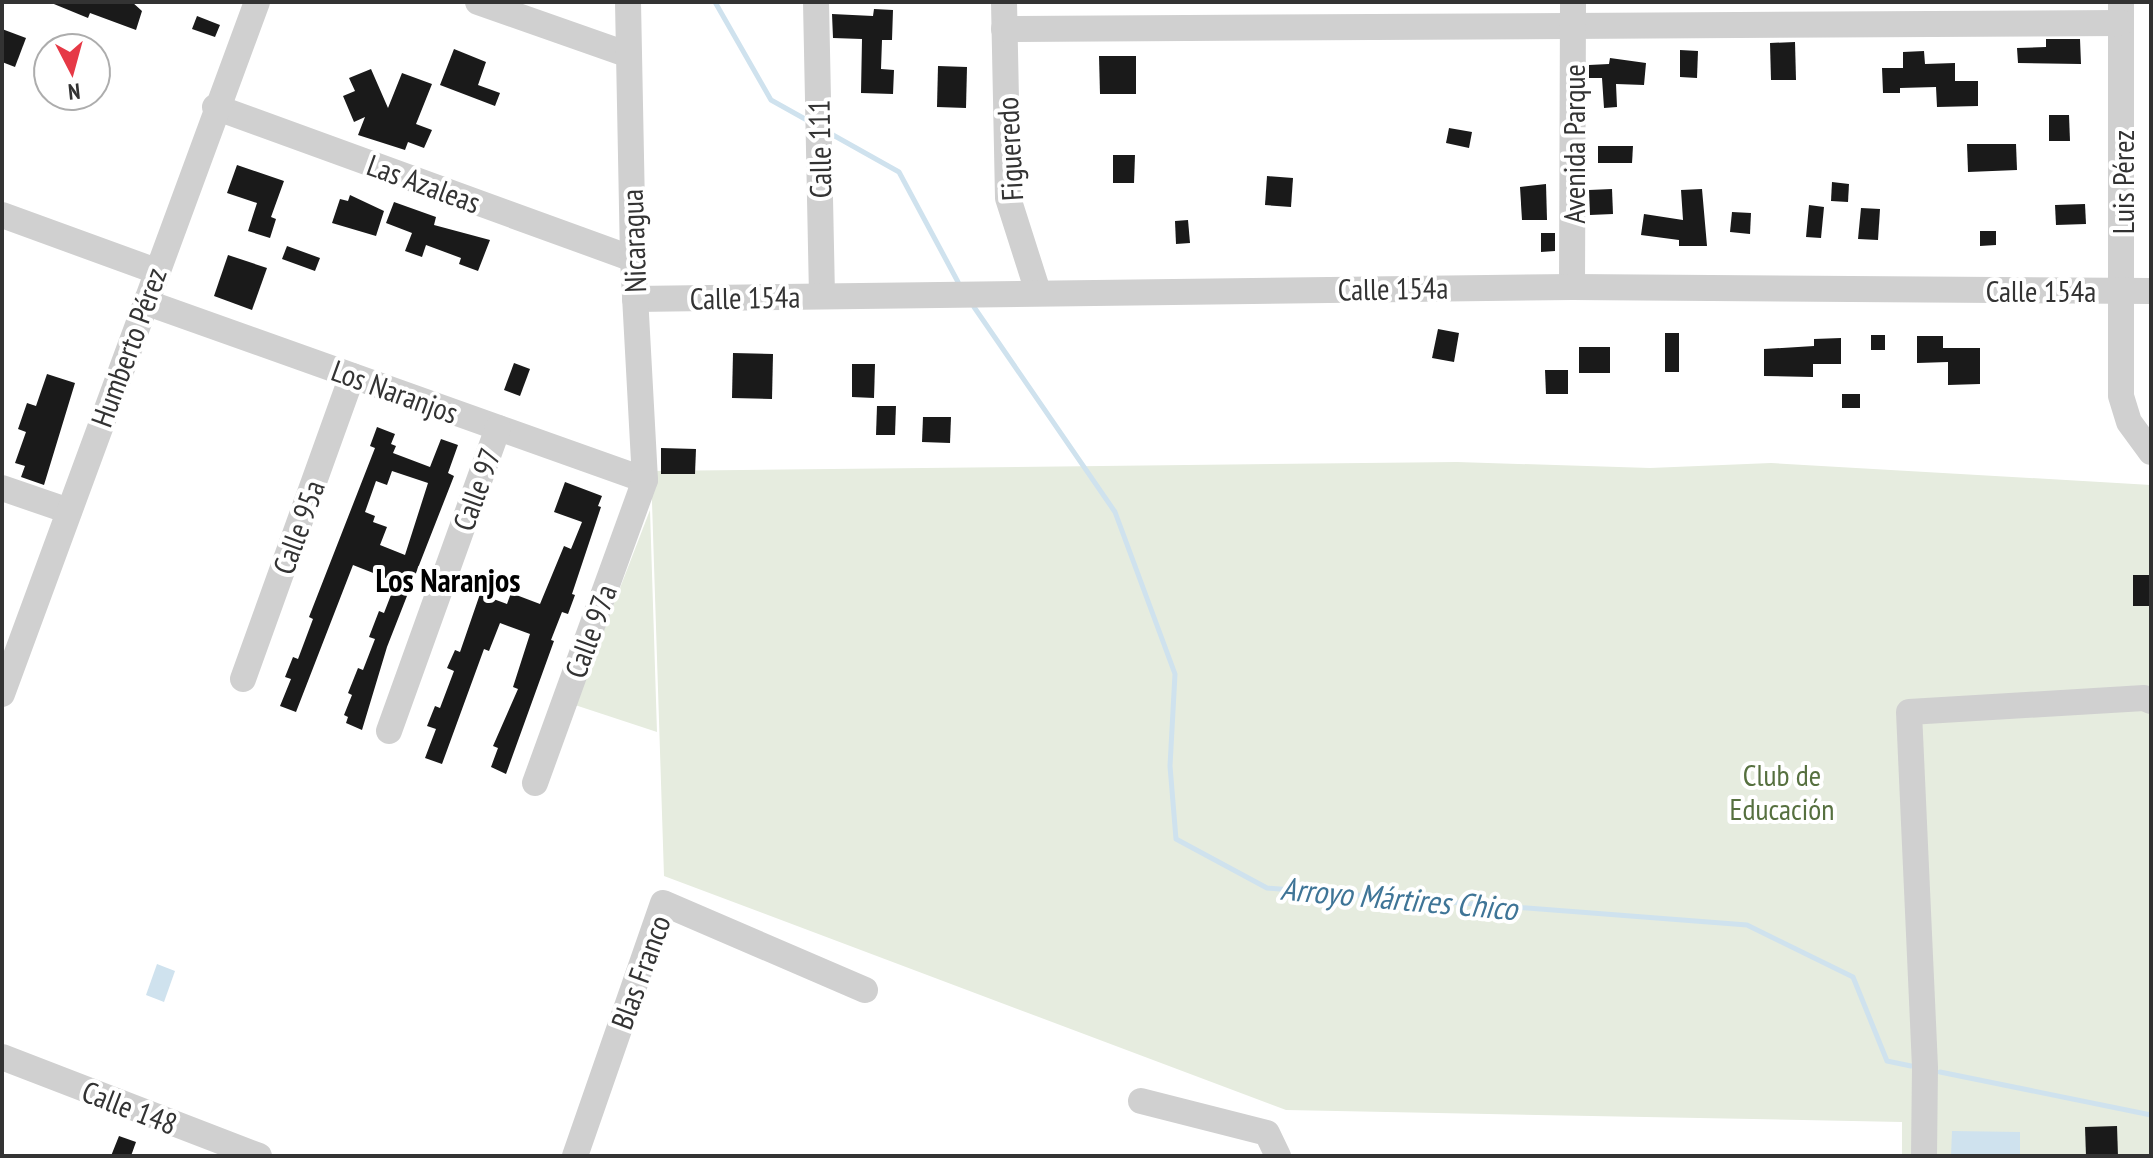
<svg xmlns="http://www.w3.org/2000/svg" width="2153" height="1158" viewBox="0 0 2153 1158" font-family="'PT Sans Narrow',sans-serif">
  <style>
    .green { fill: #e6ecdf }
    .water { fill: #cfe2ee }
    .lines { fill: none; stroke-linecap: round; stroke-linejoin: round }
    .stream { stroke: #cfe2ee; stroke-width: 5 }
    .building { fill: #1a1a1a; fill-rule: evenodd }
    .minor { stroke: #d0d0d0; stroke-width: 26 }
    .labels { text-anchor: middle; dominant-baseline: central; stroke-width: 8; stroke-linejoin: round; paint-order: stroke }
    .street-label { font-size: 30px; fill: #333; stroke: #fff }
    .park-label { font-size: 30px; fill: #56703f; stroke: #fff }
    .neighbourhood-label { font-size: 32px; font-weight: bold; fill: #000; stroke: #fff }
    .water-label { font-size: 32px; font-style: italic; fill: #3f7597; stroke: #fff }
  </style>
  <rect width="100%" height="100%" fill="#fff"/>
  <g class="green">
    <path d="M1457,462l193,6 121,-5 380,22v671h-249v-34l-616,-12 -622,-234 -13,-405z"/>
    <path d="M650,510l7,222 -82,-27z"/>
  </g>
  <g class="water">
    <path d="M157,964l18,7 -11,31 -18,-7z"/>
    <path d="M1952,1131l68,1v24h-69z"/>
  </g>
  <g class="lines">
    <g class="stream">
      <path d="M715,2l56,98 34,19"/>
      <path d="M833,135l66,37 59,110"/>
      <path d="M974,307l141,205 60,162 -5,92 6,73 91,49 480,37 106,52 34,84 24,5"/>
      <path d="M1940,1072l211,43"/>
    </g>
  </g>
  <g class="building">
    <path d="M49,2h83l10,9 -6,19 -46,-17 -2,5z"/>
    <path d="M874,9l19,1 -1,30h-10l-1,29 13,1 -1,24 -32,-1 1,-54 -29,-1 -1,-24 41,2z"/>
    <path d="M197,16l23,9 -5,12 -23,-8z"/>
    <path d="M2,29l24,9 -11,29 -13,-5z"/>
    <path d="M2046,39h34l1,25 -63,-1 -1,-15 29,-1z"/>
    <path d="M1795,42l1,38h-25l-1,-37z"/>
    <path d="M454,49l32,13 -8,23 22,8 -5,13 -55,-21z"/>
    <path d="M1680,50l18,1 -1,27 -17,-1z"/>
    <path d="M1924,51l1,13 30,-1v18h23v25l-41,1 -1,-20 -36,1v5h-17l-1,-25h21v-16z"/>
    <path d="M1099,56h37v38h-36z"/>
    <path d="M1610,58l36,5 -2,22 -28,-1 1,23 -13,1 -2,-30h-13v-13l20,-1z"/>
    <path d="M938,66l29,1 -1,41 -29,-1z"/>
    <path d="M371,69l17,39 14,-35 30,11 -16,40 16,6 -8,18 -16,-6 -3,8 -47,-15 7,-18 -11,5 -11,-26 12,-5 -6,-13z"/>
    <path d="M2049,115h20l1,26h-21z"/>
    <path d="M1449,128l23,4 -3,16 -23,-5z"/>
    <path d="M1967,144h49l1,26 -49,2z"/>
    <path d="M1598,146h35l-1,17h-34z"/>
    <path d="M1113,155h22l-1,28h-21z"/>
    <path d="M237,165l47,16 -13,36 5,2 -6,19 -22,-7 9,-28 -30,-10z"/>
    <path d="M1267,176l26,2 -2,29 -26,-2z"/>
    <path d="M1832,182l17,2 -1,18 -17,-1z"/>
    <path d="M1546,184l1,36h-25l-2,-33z"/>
    <path d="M1612,189l1,25 -23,1 -1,-25z"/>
    <path d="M1702,189l5,57h-28v-6l-38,-5 3,-21 39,6 -2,-30z"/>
    <path d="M350,195l34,16 -8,25 -44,-13 8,-24 8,2z"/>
    <path d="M394,202l42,15 -2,8 56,15 -12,31 -19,-7 2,-6 -35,-13 -4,12 -17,-6 7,-18 -26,-10z"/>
    <path d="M2085,204l1,20 -30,1 -1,-20z"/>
    <path d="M1809,205l15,2 -3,31 -15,-1z"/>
    <path d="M1861,208l19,1 -2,31 -20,-1z"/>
    <path d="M1732,212l19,1 -1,21 -20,-2z"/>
    <path d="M1188,220l2,23 -14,1 -1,-23z"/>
    <path d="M1980,231h16v14l-16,1z"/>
    <path d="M1541,233h14v18l-14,1z"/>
    <path d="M287,246l33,12 -5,13 -33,-12z"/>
    <path d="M228,255l39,13 -15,42 -38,-14z"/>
    <path d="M1438,329l21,4 -5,29 -22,-4z"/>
    <rect x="1665" y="333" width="14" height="39"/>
    <rect x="1871" y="335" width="14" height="15"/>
    <path d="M1917,336h26v12h37v36l-32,1v-23l-31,1z"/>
    <path d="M1841,338v26h-28v13l-49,-1v-27l50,-3v-7z"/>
    <rect x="1579" y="347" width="31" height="26"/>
    <path d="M733,353l40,1 -1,45 -40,-1z"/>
    <path d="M514,363l16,6 -10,27 -16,-6z"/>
    <path d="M852,364h23l-1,34 -22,-1z"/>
    <path d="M1545,370h23v24h-22z"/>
    <path d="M47,374l28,9 -31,102 -23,-8 4,-11 -10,-3 11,-31 -8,-3 9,-26 9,3z"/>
    <rect x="1842" y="394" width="18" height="14"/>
    <path d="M877,406h19l-1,29h-19z"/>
    <path d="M923,417h28l-1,26 -28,-1z"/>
    <path d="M377,427l18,7 -4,10 5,2 -3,7 37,14 11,-28 17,6 -10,28 6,3 -67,171 -25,83 -16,-7 2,-6 -4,-2 8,-20 -4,-2 10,-25 5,2 12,-31 -6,-2 10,-26 5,2 12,-31 -43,-17 -57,147 -16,-6 11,-27 -6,-2 8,-20 5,2 15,-40 -4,-2 66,-169 -5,-2zM392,471l36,12 -23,72 -25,-10 7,-18 -14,-5 2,-6 -10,-4 11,-31 11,4z"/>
    <path d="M661,448l35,1 -1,25h-34z"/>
    <path d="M565,482l37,14 -4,10 3,1 -29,87 3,1 -7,19 -6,-2 -11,28 3,1 -48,133 -15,-7 7,-19 -5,-2 25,-57 -5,-2 17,-53 -30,-11 -11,28 -5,-2 -42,115 -17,-6 11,-29 -9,-3 8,-20 5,2 14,-37 -7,-3 8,-18 5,2 20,-58 27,10 4,-11 29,11 24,-58 7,3 11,-27 -28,-10z"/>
    <rect x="2133" y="575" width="18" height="31"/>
    <path d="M2117,1126l1,30h-32l-1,-29z"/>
    <path d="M119,1136l17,6 -5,14h-20z"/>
  </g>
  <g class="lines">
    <g class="minor">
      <path d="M478,2l151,53"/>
      <path d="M816,2l6,294"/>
      <path d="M1004,2l4,196 30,94"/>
      <path d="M2121,2v394l8,26 22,30"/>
      <path d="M1004,29l1117,-6"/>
      <path d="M215,107l418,152"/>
      <path d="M2,215l154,56"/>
      <path d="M1572,287l1,-285"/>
      <path d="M635,299l937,-12 579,4"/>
      <path d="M145,302l500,178"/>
      <path d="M2,488l67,23"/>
      <path d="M243,679l109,-303"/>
      <path d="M2,694l255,-692"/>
      <path d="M389,731l109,-303"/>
      <path d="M535,783l110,-303 -12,-221 -5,-257"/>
      <path d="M2,1057l257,99"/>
      <path d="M1141,1101l126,32 11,23"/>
      <path d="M575,1156l88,-253 202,87"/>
      <path d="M1924,1156l1,-89 -16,-355 235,-14 7,3"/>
    </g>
  </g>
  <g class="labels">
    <g class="street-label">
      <text transform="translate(1573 144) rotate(-90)">Avenida Parque</text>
      <text transform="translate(819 149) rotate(-91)">Calle 111</text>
      <text transform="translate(1009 149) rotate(-93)">Figueredo</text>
      <text transform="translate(2122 182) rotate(-90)">Luis Pérez</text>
      <text transform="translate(424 183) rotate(20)">Las Azaleas</text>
      <text transform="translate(633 241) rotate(-92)">Nicaragua</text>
      <text transform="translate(1393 288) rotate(-1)">Calle 154a</text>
      <text x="2041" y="290">Calle 154a</text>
      <text transform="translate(745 297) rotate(-1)">Calle 154a</text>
      <text transform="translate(128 347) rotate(-70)">Humberto Pérez</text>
      <text transform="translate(395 391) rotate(20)">Los Naranjos</text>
      <text transform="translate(476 489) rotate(-70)">Calle 97</text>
      <text transform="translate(298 527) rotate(-70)">Calle 95a</text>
      <text transform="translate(590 631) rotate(-70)">Calle 97a</text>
      <text transform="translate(640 972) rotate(-70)">Blas Franco</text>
      <text transform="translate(130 1107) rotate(21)">Calle 148</text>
    </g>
    <g class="park-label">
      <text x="1782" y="774">Club de<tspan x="1782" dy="34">Educación</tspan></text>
    </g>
    <g class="neighbourhood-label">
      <text x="448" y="580">Los Naranjos</text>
    </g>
    <g class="water-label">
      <text transform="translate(1399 898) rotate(5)">Arroyo Mártires Chico</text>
    </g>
  </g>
  <rect width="2153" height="1158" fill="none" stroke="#333333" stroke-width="8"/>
  <g transform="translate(72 72) rotate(174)"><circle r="38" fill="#ffffff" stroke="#adadad" stroke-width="2"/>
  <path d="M0-6L14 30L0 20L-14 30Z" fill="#e63946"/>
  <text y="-12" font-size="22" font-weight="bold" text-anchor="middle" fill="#333333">N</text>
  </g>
</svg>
